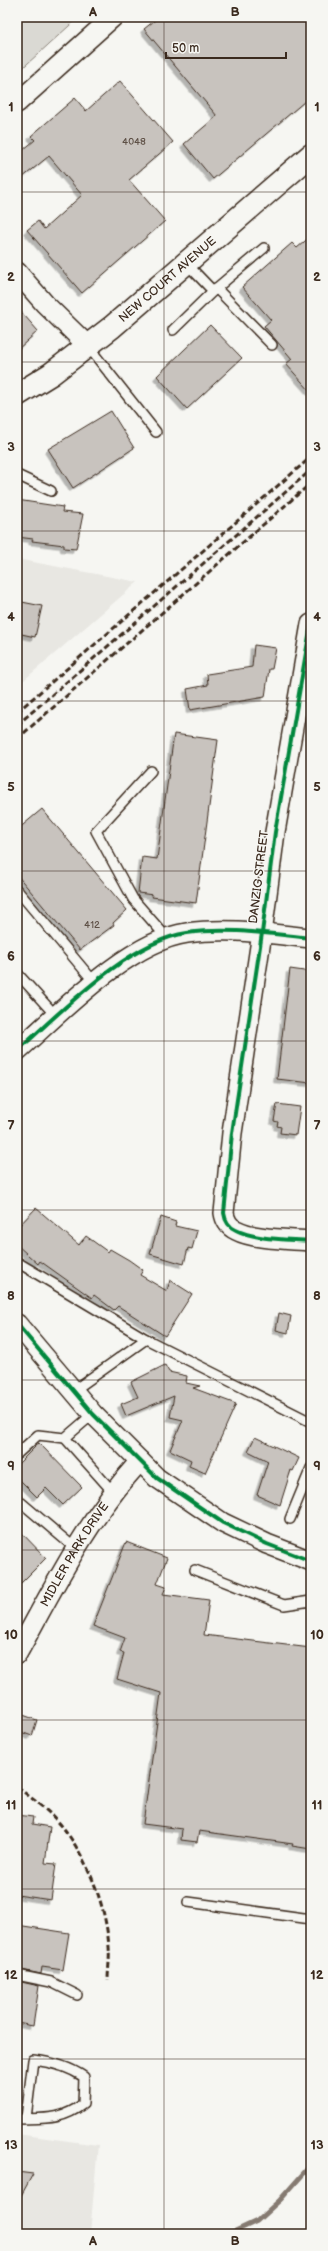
<svg xmlns="http://www.w3.org/2000/svg" width="328" height="2251" viewBox="0 0 328 2251" font-family="'Balsamiq Sans',sans-serif">
  <style>
    .built { fill: #e8e7e2 }
    .green { fill: #dad9d3; stroke: #8a8278 }
    .lines { fill: none; stroke-linecap: round; stroke-linejoin: round }
    .stream { stroke: #857a71; stroke-width: 5 }
    .building { fill: #c8c3be; stroke: #3b2a1e; filter: url(#shadow) }
    .lane-casing { stroke: #3b2a1e; stroke-width: 12 }
    .street-casing { stroke: #3b2a1e; stroke-width: 22 }
    .secondary-casing { stroke: #3b2a1e; stroke-width: 25 }
    .lane { stroke: #f6f6f2; stroke-width: 9 }
    .street { stroke: #f6f6f2; stroke-width: 19 }
    .secondary { stroke: #f6f6f2; stroke-width: 22 }
    .rail { stroke: #3b2a1e; stroke-width: 3; stroke-dasharray: 6 3; stroke-linecap: butt }
    .cycleway-casing { stroke: #f6f6f2; stroke-width: 6 }
    .cycleway { stroke: #00873e; stroke-width: 4 }
    .grid { fill: none; stroke: #3b2a1e; stroke-width: 1; stroke-opacity: 0.55 }
    .labels { text-anchor: middle; dominant-baseline: central; stroke-width: 3; stroke-linejoin: round; paint-order: stroke }
    .number-label { font-size: 10px; fill: #5e5046 }
    .street-label { font-size: 12px; fill: #3b2a1e; stroke: #f6f6f2 }
    .neatline { fill: none; stroke: #3b2a1e; stroke-width: 1.5 }
    .grid-label { font-size: 13px; text-anchor: middle; font-weight: bold; fill: #3b2a1e }
  </style>
  <defs>
    <filter id="shadow"><feDropShadow dx="-3.5" dy="3.5" stdDeviation="0" flood-color="#0004"/></filter>
  </defs>
  <rect width="100%" height="100%" fill="#f6f6f2"/>
  <filter id="ink" filterUnits="userSpaceOnUse"><feTurbulence type="fractalNoise" baseFrequency=".025" numOctaves="2"/><feDisplacementMap in="SourceGraphic" scale="8" xChannelSelector="R" yChannelSelector="G"/><feConvolveMatrix kernelMatrix="1 2 1 2 8 2 1 2 1" color-interpolation-filters="sRGB"/></filter>
  <g filter="url(#ink)">
    <g class="built">
      <path d="M17,559l121,23 -121,104z"/>
      <path d="M17,2134l81,11 -8,89h-73z"/>
    </g>
    <path class="green" d="M17,17h62l-62,56z"/>
    <g class="lines">
      <path class="stream" d="M229,2234l28,-13 23,-21 31,-35"/>
    </g>
    <g class="building">
      <path d="M159,17h152v79l-98,83 -29,-35 33,-28 -73,-87z"/>
      <path d="M120,81l53,61 -44,38 36,41 -83,72 -55,-63 11,-9 6,8 38,-34 -33,-39 -27,22 -5,-7v-16l18,-15 -4,-4 44,-38 11,13z"/>
      <path d="M311,236v156l-25,-28 6,-5 -28,-33 7,-6 -29,-33 50,-44 5,5z"/>
      <path d="M17,307l21,24 -21,19z"/>
      <path d="M210,325l32,33 -55,51 -30,-33z"/>
      <path d="M111,411l23,37 -61,40 -25,-39z"/>
      <path d="M17,500l46,7 -1,5 21,2 -7,35 -12,-1v-3l-32,-4 1,-2 -16,-2z"/>
      <path d="M17,601l25,5 -7,31 -18,-4z"/>
      <path d="M254,645l22,3 -4,21h-3l-4,28 -75,13 -3,-21 21,-4 -1,-11 45,-7z"/>
      <path d="M174,734l44,6 -22,163 -44,-6 1,-2 -15,-2 4,-36 15,2z"/>
      <path d="M42,809l85,101 -14,13 1,2 -34,25 -63,-75v-45z"/>
      <path d="M290,969l21,3v111l-34,-4z"/>
      <path d="M277,1104l23,3 -4,28 -16,-2 1,-6 -4,-1 1,-4 -4,-1z"/>
      <path d="M36,1208l43,37 7,-9 22,16 2,-3 19,11 14,10 -3,5 27,16 3,-11 22,14 -27,42 -47,-30 -4,4 -20,-15 -2,3 -52,-37 -2,3 -21,-19v-17z"/>
      <path d="M161,1217l15,5 -1,4 22,5 -5,18 -4,-1 -4,16 -34,-10z"/>
      <path d="M279,1313l12,3 -3,17 -12,-3z"/>
      <path d="M165,1365l4,7 18,4 -1,7 14,3 -7,2 43,16 -31,69 -16,-7 2,-6 -21,-10 13,-30 -13,-3 4,-21 -48,20 -5,-12 17,-7 -7,-15z"/>
      <path d="M255,1437l44,21 -6,13 -2,-1 -11,35 -23,-10 11,-34 -20,-10z"/>
      <path d="M39,1443l43,44 -19,18 -17,-17 -9,9 -20,-20v-12z"/>
      <path d="M17,1528l29,30 -29,29z"/>
      <path d="M126,1542l41,16 -10,26 9,3 -3,7 46,6 -5,35 107,13v201l-19,-3 1,-2 -94,-13 -2,11 -16,-2 1,-11 -39,-5 18,-131 -44,-14 7,-26 -4,-1 5,-14 -32,-12z"/>
      <path d="M23,1715l14,5 -5,16 -14,-5z"/>
      <path d="M17,1815l16,2 -1,7 18,3 -5,36 11,1 -5,36 -34,-5z"/>
      <path d="M17,1925l52,8 -6,37 -21,-3 -1,7 -24,-5z"/>
      <path d="M17,1981l22,5 -6,40 -16,-3z"/>
      <path d="M17,2172l16,2 -16,29z"/>
    </g>
    <g class="lines">
      <g class="lane-casing">
        <g id="lane">
          <path d="M216,288l56,57"/>
          <path d="M213,291l51,-43"/>
          <path d="M173,330l40,-39 -27,-28"/>
          <path d="M87,345l69,87"/>
          <path d="M17,475l34,16"/>
          <path d="M151,771l-55,60 37,68 34,39"/>
          <path d="M17,890l78,93"/>
          <path d="M17,973l39,43"/>
          <path d="M17,1262l129,77 165,83"/>
          <path d="M73,1391l73,-52"/>
          <path d="M65,1438l48,54"/>
          <path d="M17,1454l21,-19 27,3 28,-24"/>
          <path d="M17,1499l59,50"/>
          <path d="M290,1519l21,-51"/>
          <path d="M195,1570l89,35 27,-4"/>
          <path d="M188,1902l123,17"/>
          <path d="M17,1975l34,7 26,13"/>
          <path d="M17,2119c26,-1 44,2 66,-15l1,-27c-16,-11 -32,-15 -51,-17l-7,58"/>
        </g>
      </g>
      <g class="street-casing">
        <g id="street">
          <path d="M17,103l96,-86"/>
          <path d="M17,272l28,32 42,41"/>
          <path d="M311,624l-36,208 -13,101 -30,200 -8,80c1,7 5,14 12,17 19,10 53,9 75,11"/>
          <path d="M17,1051c43,-38 112,-110 170,-118 41,-6 83,1 124,5"/>
          <path d="M17,1324l76,90 64,64 66,45 44,21 44,17"/>
          <path id="s1" d="M17,1654c37,-67 71,-136 123,-193"/>
        </g>
      </g>
      <g class="secondary-casing">
        <g id="secondary">
          <path id="s2" d="M17,395l34,-21 61,-47 199,-172"/>
        </g>
      </g>
      <use href="#lane" class="lane"/>
      <use href="#street" class="street"/>
      <use href="#secondary" class="secondary"/>
      <g class="rail">
        <path d="M17,712l294,-255"/>
        <path d="M17,725l294,-255"/>
        <path d="M17,739l294,-256"/>
        <path d="M17,1787c17,13 35,26 48,43 24,33 41,76 44,117 1,11 -1,23 -1,34"/>
      </g>
      <g class="cycleway-casing">
        <g id="cycleway">
          <path d="M311,624l-36,208 -13,101 -30,200 -8,80c1,7 5,14 12,17 19,10 53,9 75,11"/>
          <path d="M17,1051c43,-38 112,-110 170,-118 41,-6 83,1 124,5"/>
          <path d="M17,1324l76,90 64,64 66,45 44,21 44,17"/>
        </g>
      </g>
      <use href="#cycleway" class="cycleway"/>
    </g>
  </g>
  <path class="grid" d="M164,17v2217M17,192h294M17,362h294M17,531h294M17,701h294M17,871h294M17,1041h294M17,1210h294M17,1380h294M17,1550h294M17,1720h294M17,1889h294M17,2059h294"/>
  <g class="labels">
    <g class="number-label">
      <text x="134" y="142">4048</text>
      <text x="92" y="925">412</text>
    </g>
    <g class="street-label">
      <text stroke="none"><textPath href="#s2" startOffset="190">NEW COURT AVENUE</textPath></text>
      <text transform="translate(259 877) rotate(-83)">DANZIG STREET</text>
      <text stroke="none"><textPath href="#s1" startOffset="115">MIDLER PARK DRIVE</textPath></text>
    </g>
  </g>
  <rect width="328" height="2251" fill="none" stroke="#f6f6f2" stroke-width="44"/>
  <path d="M166 52v6h120v-6" fill="none" stroke="#3b2a1e" stroke-width="2"/>
  <text x="172" y="52" font-size="12" fill="#3b2a1e" stroke="#f6f6f2" stroke-width="3" paint-order="stroke">50 m</text>
  <rect x="22" y="22" width="284" height="2207" class="neatline"/>
  <g class="grid-label">
    <text x="93" y="16">A</text>
    <text x="235" y="16">B</text>
    <text x="11" y="111">1</text>
    <text x="317" y="111">1</text>
    <text x="11" y="281">2</text>
    <text x="317" y="281">2</text>
    <text x="11" y="451">3</text>
    <text x="317" y="451">3</text>
    <text x="11" y="621">4</text>
    <text x="317" y="621">4</text>
    <text x="11" y="791">5</text>
    <text x="317" y="791">5</text>
    <text x="11" y="960">6</text>
    <text x="317" y="960">6</text>
    <text x="11" y="1130">7</text>
    <text x="317" y="1130">7</text>
    <text x="11" y="1300">8</text>
    <text x="317" y="1300">8</text>
    <text x="11" y="1470">9</text>
    <text x="317" y="1470">9</text>
    <text x="11" y="1639">10</text>
    <text x="317" y="1639">10</text>
    <text x="11" y="1809">11</text>
    <text x="317" y="1809">11</text>
    <text x="11" y="1979">12</text>
    <text x="317" y="1979">12</text>
    <text x="11" y="2149">13</text>
    <text x="317" y="2149">13</text>
    <text x="93" y="2245">A</text>
    <text x="235" y="2245">B</text>
  </g>
</svg>
